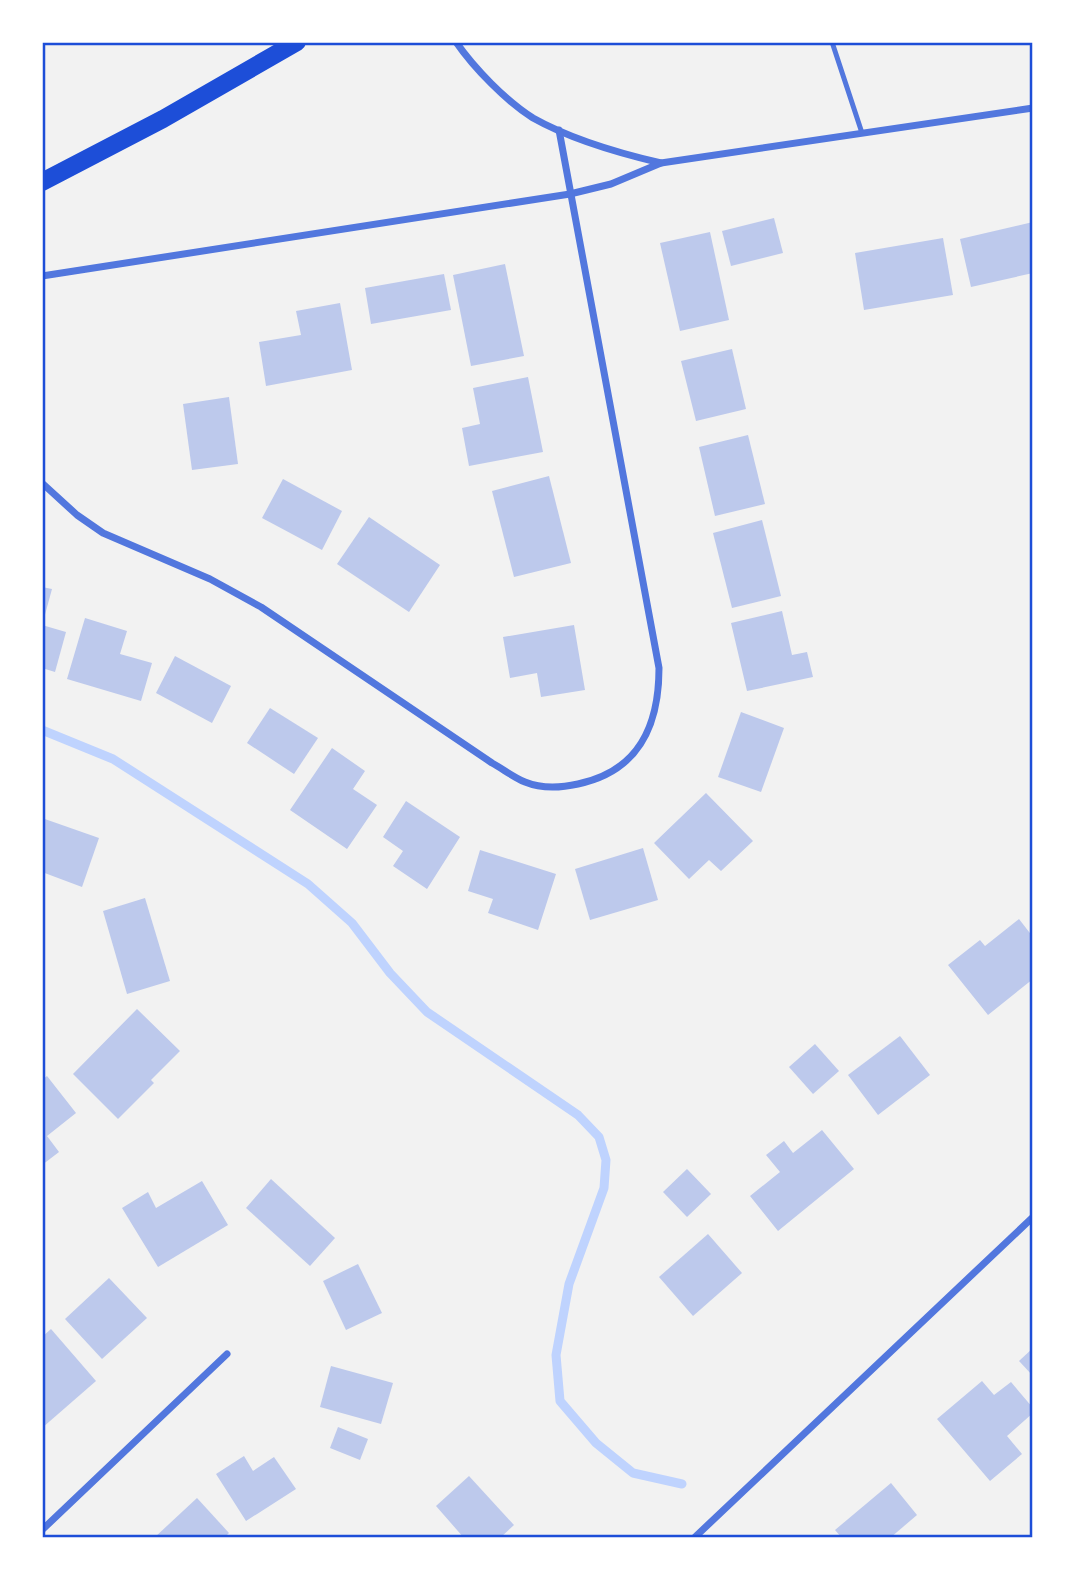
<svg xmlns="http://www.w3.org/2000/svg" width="1075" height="1580" viewBox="0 0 1075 1580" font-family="'Roboto Condensed',sans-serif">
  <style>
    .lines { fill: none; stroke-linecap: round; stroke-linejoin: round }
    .stream { stroke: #bfd3fe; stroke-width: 9 }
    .building { fill: #bdc9ec }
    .service { stroke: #5277de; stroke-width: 5 }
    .minor { stroke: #5277de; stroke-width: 7 }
    .primary { stroke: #1d4ed8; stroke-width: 18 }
    .neatline { fill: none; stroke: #1d4ed8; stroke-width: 2.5 }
  </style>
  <rect width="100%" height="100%" fill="#f2f2f2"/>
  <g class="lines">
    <path class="stream" d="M42,730l71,29 195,125 44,39 38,50 37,39 151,103 21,22 7,23 -2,28 -35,96 -13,71 4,46 36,42 37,30 49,11"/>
  </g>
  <g class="building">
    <path d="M774,218l9,35 -52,13 -9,-35z"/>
    <path d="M1033,222v51l-62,14 -11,-48z"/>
    <path d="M710,232l19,88 -49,11 -20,-88z"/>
    <path d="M943,238l10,57 -89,15 -9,-57z"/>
    <path d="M505,264l19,92 -53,10 -18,-91z"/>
    <path d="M444,274l7,36 -80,14 -6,-36z"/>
    <path d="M340,303l12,67 -86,16 -7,-44 42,-7 -5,-24z"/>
    <path d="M732,349l14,60 -50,12 -15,-60z"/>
    <path d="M528,377l15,75 -74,14 -7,-38 18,-4 -7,-36z"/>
    <path d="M229,397l9,67 -46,6 -9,-66z"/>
    <path d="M748,435l17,69 -50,12 -16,-69z"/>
    <path d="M549,476l22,87 -57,14 -22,-86z"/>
    <path d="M283,479l59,32 -20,39 -60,-32z"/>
    <path d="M369,517l71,48 -31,47 -72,-48z"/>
    <path d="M762,520l19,76 -49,12 -19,-75z"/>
    <path d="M42,587l10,2 -9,33h-1z"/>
    <path d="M782,611l10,44 15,-3 6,25 -66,14 -16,-68z"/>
    <path d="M85,618l42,13 -7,23 32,9 -11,38 -74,-22z"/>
    <path d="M42,625l24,7 -11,40 -13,-4z"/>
    <path d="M574,625l11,65 -44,7 -4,-24 -27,5 -7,-41z"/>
    <path d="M175,656l56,30 -19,37 -56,-30z"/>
    <path d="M270,708l48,30 -24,36 -47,-31z"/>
    <path d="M741,712l43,16 -23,64 -43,-15z"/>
    <path d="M332,748l33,23 -12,18 24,16 -30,44 -57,-39z"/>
    <path d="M706,793l47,48 -32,30 -12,-11 -20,19 -35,-36z"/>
    <path d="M406,801l54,36 -33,52 -34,-23 10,-15 -20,-14z"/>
    <path d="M42,818l57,20 -17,49 -40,-15z"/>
    <path d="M643,848l15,52 -68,20 -15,-51z"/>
    <path d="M480,850l76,24 -18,56 -50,-17 5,-14 -25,-8z"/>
    <path d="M145,898l25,83 -43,13 -24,-83z"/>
    <path d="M1019,919l14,18v42l-45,36 -40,-50 32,-25 5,6z"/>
    <path d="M137,1009l43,42 -29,29 3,3 -36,36 -45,-45z"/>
    <path d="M900,1036l30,39 -52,40 -30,-40z"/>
    <path d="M815,1044l24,27 -26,23 -24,-27z"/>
    <path d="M47,1076l29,37 -29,23 12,16 -17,13v-85z"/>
    <path d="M822,1130l32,39 -76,62 -28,-35 30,-24 -14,-17 18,-14 9,12z"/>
    <path d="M687,1169l24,25 -24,23 -24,-25z"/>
    <path d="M271,1179l64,59 -25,28 -64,-58z"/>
    <path d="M202,1181l26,44 -70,42 -36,-59 26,-16 8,16z"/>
    <path d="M708,1234l34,39 -49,43 -34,-39z"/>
    <path d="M358,1264l24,49 -36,17 -23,-49z"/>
    <path d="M109,1278l38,40 -45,41 -37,-40z"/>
    <path d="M51,1329l45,52 -54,47v-91z"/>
    <path d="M1033,1348v28l-14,-15z"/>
    <path d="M331,1366l62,17 -12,41 -61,-17z"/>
    <path d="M982,1381l12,14 17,-13 22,26v5l-26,23 15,18 -32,27 -53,-62z"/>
    <path d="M338,1427l30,12 -8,21 -30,-12z"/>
    <path d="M244,1456l9,15 21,-14 22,32 -50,32 -30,-47z"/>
    <path d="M469,1476l45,49 -14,13h-36l-28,-32z"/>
    <path d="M891,1483l26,32 -27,23h-48l-7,-8z"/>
    <path d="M197,1498l32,35 -5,5h-70z"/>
  </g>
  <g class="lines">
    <path class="service" d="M832,42l30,91"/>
    <g class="minor">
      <path d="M456,42c18,26 50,59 77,76 39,22 85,35 128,45"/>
      <path d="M42,276l528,-82 41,-10 50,-21 372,-55"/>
      <path d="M42,483l35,32 26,18 107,46 51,28 231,156c11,6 21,14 33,19 17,7 35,6 53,2 61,-13 81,-58 81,-116l-100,-538"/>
      <path d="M42,1530l185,-176"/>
      <path d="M694,1538l339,-321"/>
    </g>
    <path class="primary" d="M42,182l121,-63 134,-77"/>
  </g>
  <rect width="1075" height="1580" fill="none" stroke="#ffffff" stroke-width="88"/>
  <rect x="44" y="44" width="987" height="1492" class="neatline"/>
</svg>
